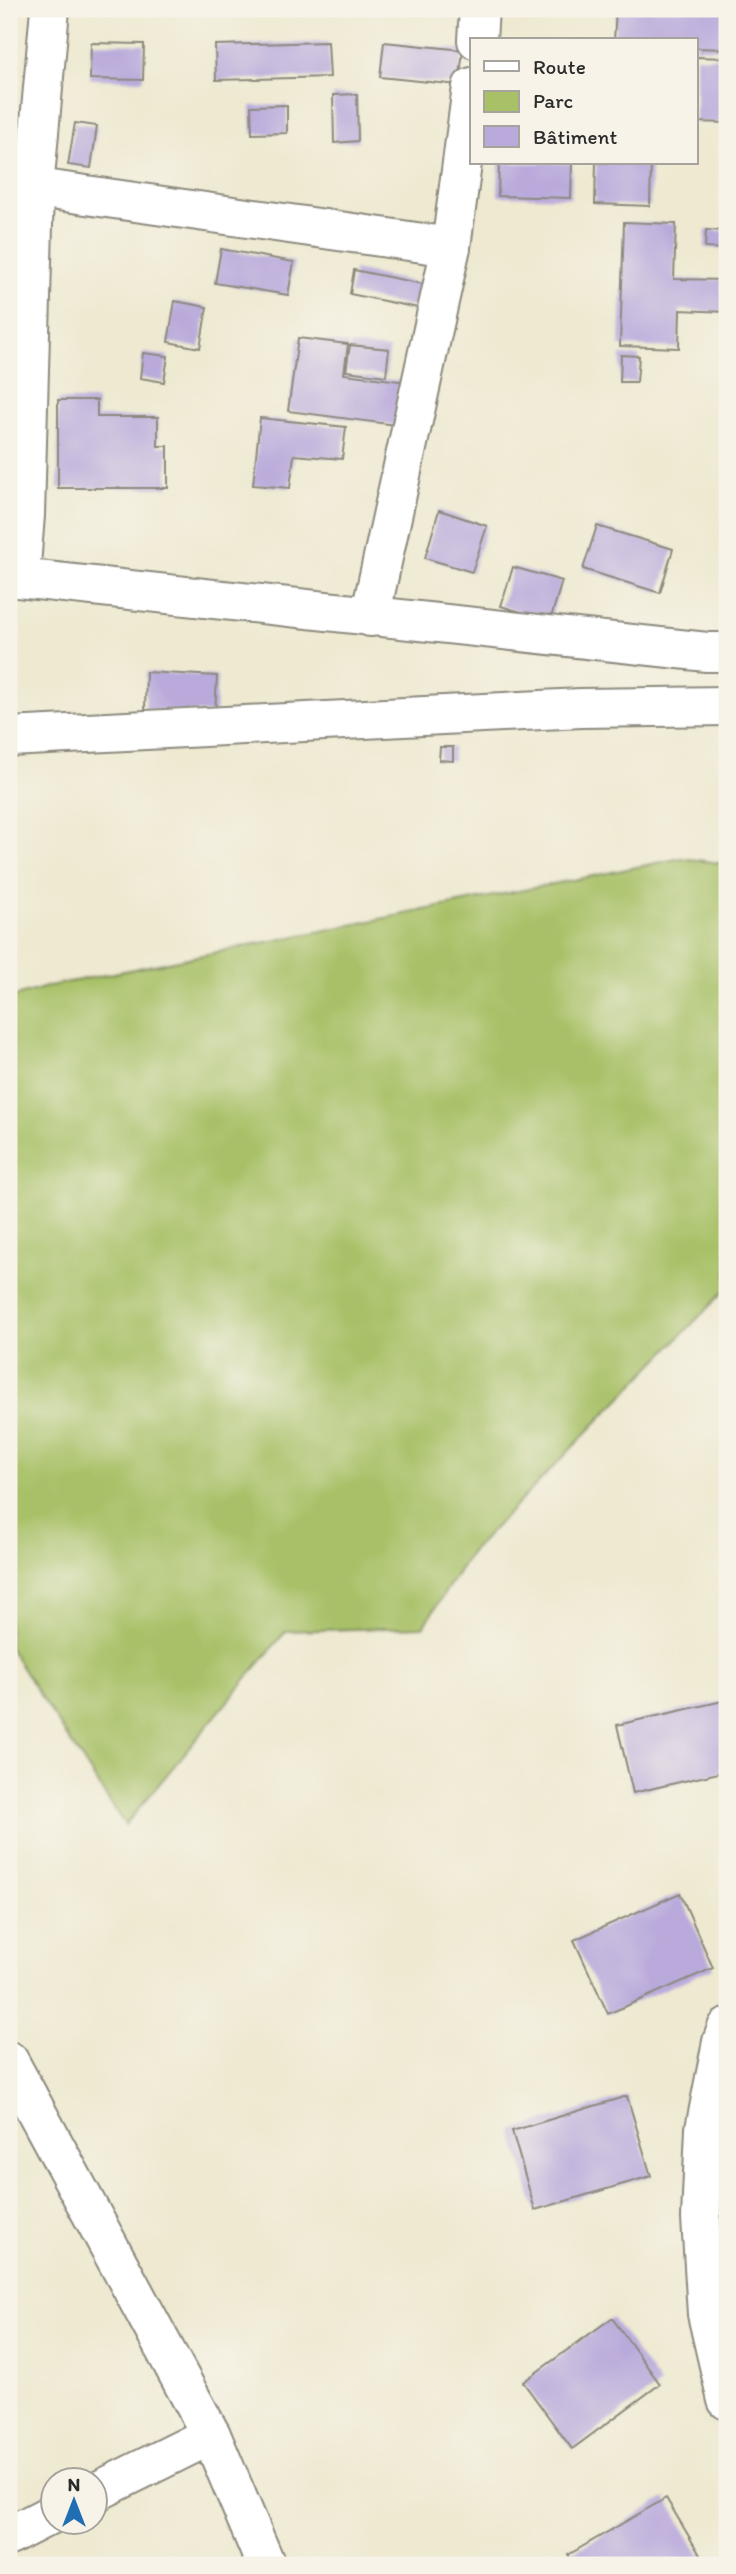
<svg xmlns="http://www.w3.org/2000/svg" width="736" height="2574" viewBox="0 0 736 2574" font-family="Itim,sans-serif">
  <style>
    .green { fill: #a8c167; stroke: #6a7649; stroke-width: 2 }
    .building { fill: #baaadb }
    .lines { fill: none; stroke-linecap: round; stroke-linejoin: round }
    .minor-casing { stroke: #8c8a7e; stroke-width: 42 }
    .major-casing { stroke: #8c8a7e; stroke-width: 42 }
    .minor { stroke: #fff; stroke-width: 38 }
    .major { stroke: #fff; stroke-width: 38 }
  </style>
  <rect width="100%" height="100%" fill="#f7f3e8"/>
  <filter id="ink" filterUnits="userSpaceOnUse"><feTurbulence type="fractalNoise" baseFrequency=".0143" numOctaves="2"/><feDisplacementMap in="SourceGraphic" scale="14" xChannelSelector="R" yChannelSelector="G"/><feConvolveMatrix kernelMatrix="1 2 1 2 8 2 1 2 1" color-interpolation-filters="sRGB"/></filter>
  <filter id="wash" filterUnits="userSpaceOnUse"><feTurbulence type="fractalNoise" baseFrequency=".00686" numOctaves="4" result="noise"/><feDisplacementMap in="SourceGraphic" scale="28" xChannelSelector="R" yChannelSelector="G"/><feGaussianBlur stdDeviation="1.57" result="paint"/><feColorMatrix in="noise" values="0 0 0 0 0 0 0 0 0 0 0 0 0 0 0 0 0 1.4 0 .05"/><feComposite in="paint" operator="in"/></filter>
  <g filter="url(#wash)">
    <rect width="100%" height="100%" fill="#eee9d0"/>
    <path class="green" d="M681,858l46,6v424l-257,265 -47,74 -137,4 -161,194 -116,-177v-650l41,-12z"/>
    <g id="blocks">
      <g class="building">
        <path d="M616,9h111v40l-31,-1v-8h-82z"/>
        <path d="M328,42l2,35 -114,3 -1,-35z"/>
        <path d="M384,42l79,8 -4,35 -79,-8z"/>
        <path d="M91,43l53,1 -1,36 -53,-1z"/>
        <path d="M696,57l31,1v65l-31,-1z"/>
        <path d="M357,94l1,47 -24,2 -1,-48z"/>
        <path d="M287,105v28l-35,1 -1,-28z"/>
        <path d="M75,123l22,3 -6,42 -23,-3z"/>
        <path d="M499,163h73l-1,35 -73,-2z"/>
        <path d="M596,163h55l-1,43 -55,-2z"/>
        <path d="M624,222l52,2 -2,55 53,1v32l-47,-2 -1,38 -59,-2z"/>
        <path d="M706,230l21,1v18l-22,-1z"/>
        <path d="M221,249l73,13 -6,33 -73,-12z"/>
        <path d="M354,270l74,15 -5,24 -73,-15z"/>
        <path d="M175,301l32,6 -7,41 -32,-6z"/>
        <path d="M298,338l50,6 -4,30 64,8 -5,44 -115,-15z"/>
        <path d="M350,345l39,4 -3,27 -40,-5z"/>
        <path d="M143,353l25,3 -4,26 -24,-4z"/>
        <path d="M621,355l18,1 -2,26h-17z"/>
        <path d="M58,400h39v17h61v29h10v42h-110z"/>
        <path d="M260,418l86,9 -4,32 -48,-4 -4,33 -37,-3z"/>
        <path d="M439,510l48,16 -15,46 -47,-14z"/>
        <path d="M597,526l76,23 -13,44 -77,-24z"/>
        <path d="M723,562h4v18l-5,-1z"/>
        <path d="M513,567l49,14 -12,40 -49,-15z"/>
        <path d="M146,672l71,4 -2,37 -70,-3z"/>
        <path d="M440,747h13v14l-14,-1z"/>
        <path d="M727,1700v71l-94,22 -16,-68z"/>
        <path d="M680,1893l33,75 -105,46 -34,-74z"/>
        <path d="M627,2096l24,80 -116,34 -23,-79z"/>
        <path d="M612,2318l48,66 -88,65 -49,-67z"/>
        <path d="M666,2498l40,67h-132l-6,-10z"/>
      </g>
    </g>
  </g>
  <g filter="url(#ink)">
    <use href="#blocks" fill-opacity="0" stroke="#8c8a7e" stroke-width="2"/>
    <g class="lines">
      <g class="minor-casing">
        <g id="minor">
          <path d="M477,40l2,-31"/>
          <path d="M9,184l442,63"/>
          <path d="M9,577l698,75h20"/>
          <path d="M20,578l5,-63 9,-326 16,-180"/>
          <path d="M370,617l81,-370 21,-160"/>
          <path d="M727,2028l-5,14 -17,87 -4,89 6,96 20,86"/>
          <path d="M9,2061l202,374 55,130"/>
          <path d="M94,2493l117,-58"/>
          <path d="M9,2536l43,-22"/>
        </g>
      </g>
      <g class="major-casing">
        <path id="major" d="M9,737l572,-29 146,-2"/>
      </g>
      <use href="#minor" class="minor"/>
      <use href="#major" class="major"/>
    </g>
  </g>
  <rect width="736" height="2574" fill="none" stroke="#f7f3e8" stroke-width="35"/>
  <rect x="470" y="38" width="228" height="126" fill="#f7f3e8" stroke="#a5a39c" stroke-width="2"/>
  <rect x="484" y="61" width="35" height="10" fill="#ffffff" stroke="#a5a39c" stroke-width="2"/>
  <text x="533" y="74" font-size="21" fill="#2b2b2b">Route</text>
  <rect x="484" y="91" width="35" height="21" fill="#a8c167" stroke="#a5a39c" stroke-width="2"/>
  <text x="533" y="108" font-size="21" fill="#2b2b2b">Parc</text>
  <rect x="484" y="126" width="35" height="21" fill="#baaadb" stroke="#a5a39c" stroke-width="2"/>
  <text x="533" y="144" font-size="21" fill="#2b2b2b">Bâtiment</text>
  <g transform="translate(74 2501)"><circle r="33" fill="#f7f3e8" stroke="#a5a39c" stroke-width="2"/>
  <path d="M0-5L12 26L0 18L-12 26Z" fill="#1f6fb2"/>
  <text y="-10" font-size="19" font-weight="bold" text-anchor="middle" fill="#2b2b2b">N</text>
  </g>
</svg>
